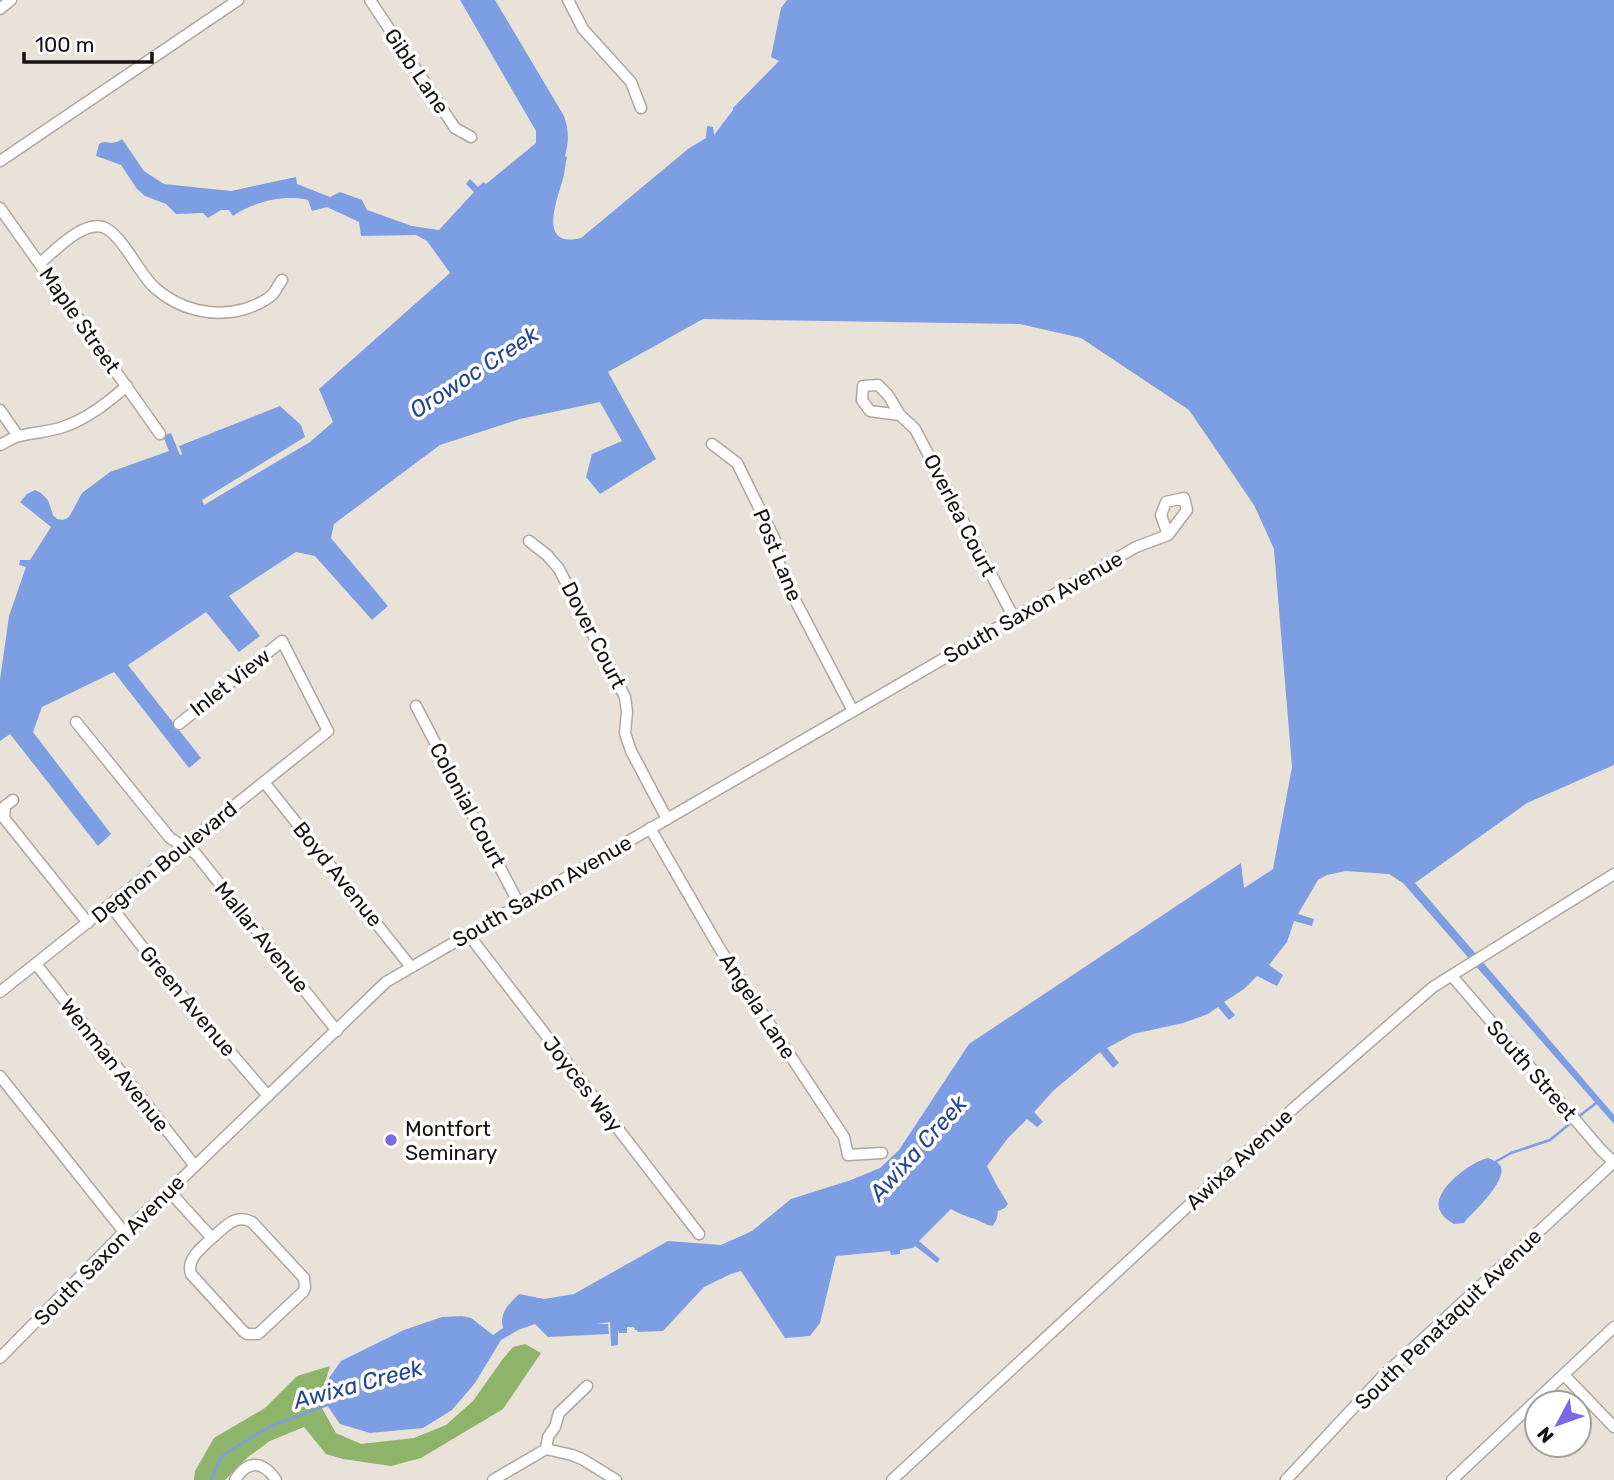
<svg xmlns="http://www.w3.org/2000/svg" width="1614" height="1480" viewBox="0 0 1614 1480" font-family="Rubik,sans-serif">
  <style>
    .forest { fill: #8eb36a }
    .water { fill: #7e9ee3 }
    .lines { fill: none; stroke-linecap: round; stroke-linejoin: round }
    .stream { stroke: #7e9ee3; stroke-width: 2.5 }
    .minor-casing { stroke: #aea89f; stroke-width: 13 }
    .minor { stroke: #fff; stroke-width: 10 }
    .poi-dot { fill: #7a69e4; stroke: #fff; stroke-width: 2.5 }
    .labels { text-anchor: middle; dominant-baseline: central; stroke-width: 7; stroke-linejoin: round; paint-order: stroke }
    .street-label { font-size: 21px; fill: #15120f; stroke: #fff }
    .poi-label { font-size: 21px; fill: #15120f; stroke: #fff; text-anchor: start }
    .water-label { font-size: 23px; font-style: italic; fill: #244494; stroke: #fff }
  </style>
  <rect width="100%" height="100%" fill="#e9e2d8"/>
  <path class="forest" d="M525,1344l16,9 -38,56 -82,49 -30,8 -48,-7 -17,-5 -22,-27 -34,14 -22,16 -23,23h-31l1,-9 19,-33 51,-30 32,-32 33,-10 -11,37 17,30 25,11 53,-6 32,-13 27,-24 29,-41 11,-13z"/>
  <g class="water">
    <path d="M460,0h35l69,116c5,15 5,25 1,40l2,1c-2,7 -2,15 -4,22 -6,21 -26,70 18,59l107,-89 18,-11 1,-12 6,1 1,8 19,-25v-2l46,-47 -8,-4 10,-49 6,-8h827v765l-87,38 -112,80 199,232v9l-211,-241 -14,-9 -43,-3 -19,4 -9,5 -20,34 16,5 -2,7 -18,-5 -7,21 -18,23 14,10 -6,11 -20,-10 -13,13 -20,13 11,13 -6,5 -11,-13 -10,7 -25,9 -50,11 -26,14 12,15 -6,5 -13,-16 -46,38 -20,22 9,10 -6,5 -10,-8 -19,19 -21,28 9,18 12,20 -3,4 -7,3 -1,7 -4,8c-7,-1 -11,-4 -18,-7 -9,-3 -16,-5 -24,-10l-32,32 21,18 -3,4 -22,-17 -2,2 -13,2v4l-9,1 -1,-4 -54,5 -16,67 -10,13 -25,2 -44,-67 -10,3 -27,13 -41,44 -25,1 -1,-2h-2l-1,-3h-7v6h-8l-1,-3v15l-7,1 -1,-24 -13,2h11l1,10 -61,3 -13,-13 -17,6 -17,10 -26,43 -23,27 -29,18 -53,5 -30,-9 -13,-19 2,-27 12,-17 63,-31 38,-13 20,-1 9,2 22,17 10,-7c-4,-15 6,-24 16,-34l25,5 30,-5 94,-53 53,4 31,-14 39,-32 60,-19 29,-12 19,-18 70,-106 272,-181 3,25 29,-19 19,-102 -18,-218 -20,-44 -65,-95 -108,-72 -61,-14 -317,-5 -95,53 48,87 -56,35 -14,-17 6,-23 30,-13 -22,-39 -80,17 -80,26 -106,79 -3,14 57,68 -16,14 -57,-64 -19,-4 -67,44 31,40 -21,16 -33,-40 -78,53 73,93 -12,10 -75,-96 -72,35 -9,25 78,102 -13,12 -88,-112 -10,7v-61l9,-64 17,-49 -7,-2 1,-5h10l21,-33 -31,-25 7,-8 8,-4 6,3 7,7 5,15 4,4 6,1 6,-3 13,-24 28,-21 59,-21 -6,-15 8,-3 9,22 2,-1 -3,-8 101,-40 21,19 4,12 -103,63 2,5 106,-63 23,-20 -14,-33 131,-116 -23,-32 -11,-6 -55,1 -2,-14 -32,-15 -15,4 -4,-11c-24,-6 -55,2 -75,16l-4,-6h-8l-13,8 -5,-5 -27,1 -10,-10 -21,-8 -8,-7 -16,-24 -25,-9 3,-12c8,-5 12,3 23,-5l22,32 20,13 67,7 65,-14 1,7 33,13 10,-5 22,8 5,10 45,16 27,4 35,-38 -8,-8 4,-5 8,8 5,-5 3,2 50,-41v-12z"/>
    <path d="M1488,1158c5,2 11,4 13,9 5,14 -25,43 -34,52l-3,4 -10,1c-6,-4 -13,-8 -15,-16 -5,-19 33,-47 49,-50z"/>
  </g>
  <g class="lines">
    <g class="stream">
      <path d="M1577,1118l19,-15"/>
      <path d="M1495,1162l16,-9 39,-13 22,-18"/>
      <path d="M211,1480l9,-21 8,-7 41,-25 58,-22"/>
    </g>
    <g class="minor-casing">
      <g id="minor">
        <path d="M370,0l85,128 16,9"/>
        <path d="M568,0l15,29 48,53 10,26"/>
        <path d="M0,9l11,-9"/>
        <path d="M0,161l238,-161"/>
        <path d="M0,208l160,226"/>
        <path d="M40,263c15,-12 42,-42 63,-36 19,7 36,47 52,61 25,22 58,30 90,21 9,-3 21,-8 28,-15 3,-4 6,-10 9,-14"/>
        <path d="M0,410l18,26"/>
        <path d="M900,415l-30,-4 -8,-11 1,-14 15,-1 10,10 12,20 15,14 99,189"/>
        <path d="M712,444l25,19 38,77 6,33 72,138"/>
        <path d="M0,445c6,-3 13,-8 20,-9 14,-4 29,-4 43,-9 24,-8 44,-24 64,-41"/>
        <path d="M529,541l18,14 12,14 66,128 2,15 -2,21 6,18 36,68"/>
        <path d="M416,706l103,198"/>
        <path d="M76,722l94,116 26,16 141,177"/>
        <path d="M264,782l147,185"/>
        <path d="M13,800l-8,6 -1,12 84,105"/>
        <path d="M650,828l70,121 124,188 4,18 34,-2"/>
        <path d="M110,905l55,71 103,120"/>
        <path d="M468,934l231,300"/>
        <path d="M36,964l159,202"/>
        <path d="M0,992l328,-261 -46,-90 -103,83"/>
        <path d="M0,1076l124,156"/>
        <path d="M169,1191l43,47c-10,10 -26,20 -21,36l52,57 4,3h11l45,-42 2,-4 -1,-10 -52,-56c-17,-9 -28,6 -40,16"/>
        <path d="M0,1358l124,-126 45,-41 217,-209 750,-435 32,-12 19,-25 -3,-12 -18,4 -5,13 7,20"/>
        <path d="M1564,1375l50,52"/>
        <path d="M546,1449l2,-12 7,-10 4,-14 28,-27"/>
        <path d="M546,1449l26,6 10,4 34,21"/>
        <path d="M235,1480c13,-21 28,-19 41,0"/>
        <path d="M493,1480l53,-31"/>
        <path d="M892,1480l403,-373 138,-120 181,-113"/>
        <path d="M1286,1480l96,-103 232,-215 -12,-11 -150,-175"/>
        <path d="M1452,1480l162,-153"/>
      </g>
    </g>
    <use href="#minor" class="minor"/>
  </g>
  <circle class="poi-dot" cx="391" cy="1140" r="7"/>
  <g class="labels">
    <g class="street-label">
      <text transform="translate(417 71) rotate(56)">Gibb Lane</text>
      <text transform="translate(80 320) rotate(55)">Maple Street</text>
      <text transform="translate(960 515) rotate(63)">Overlea Court</text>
      <text transform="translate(778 555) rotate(68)">Post Lane</text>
      <text transform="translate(1033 607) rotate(-30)">South Saxon Avenue</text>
      <text transform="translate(594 635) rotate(63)">Dover Court</text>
      <text transform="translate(230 682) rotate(-38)">Inlet View</text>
      <text transform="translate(468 805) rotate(62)">Colonial Court</text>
      <text transform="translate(164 862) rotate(-39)">Degnon Boulevard</text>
      <text transform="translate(338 874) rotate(51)">Boyd Avenue</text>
      <text transform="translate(542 891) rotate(-30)">South Saxon Avenue</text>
      <text transform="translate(262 937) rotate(51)">Mallar Avenue</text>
      <text transform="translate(188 1001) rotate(50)">Green Avenue</text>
      <text transform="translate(758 1006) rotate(57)">Angela Lane</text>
      <text transform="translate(115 1065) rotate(52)">Wenman Avenue</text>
      <text transform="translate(1532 1070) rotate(49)">South Street</text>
      <text transform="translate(583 1084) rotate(52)">Joyces Way</text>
      <text transform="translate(1239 1159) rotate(-43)">Awixa Avenue</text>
      <text transform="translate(109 1250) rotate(-45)">South Saxon Avenue</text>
      <text transform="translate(1448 1319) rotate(-44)">South Penataquit Avenue</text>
    </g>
    <g class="poi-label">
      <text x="405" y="1128">Montfort<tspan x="405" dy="24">Seminary</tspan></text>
    </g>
    <g class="water-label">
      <text transform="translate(474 372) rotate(-33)">Orowoc Creek</text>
      <text transform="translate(918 1148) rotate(-48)">Awixa Creek</text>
      <text transform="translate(358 1384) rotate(-15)">Awixa Creek</text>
    </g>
  </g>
  <g transform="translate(1558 1424) rotate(229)"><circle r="33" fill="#ffffff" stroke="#a1a09f" stroke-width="2"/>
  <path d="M0-5L12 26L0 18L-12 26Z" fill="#7a69e4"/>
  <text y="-10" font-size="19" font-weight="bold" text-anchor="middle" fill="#15120f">N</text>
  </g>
  <path d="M24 52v10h128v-10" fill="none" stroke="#15120f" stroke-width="3.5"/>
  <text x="35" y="52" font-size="21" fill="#15120f" stroke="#ffffff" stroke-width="5" paint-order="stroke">100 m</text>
</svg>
